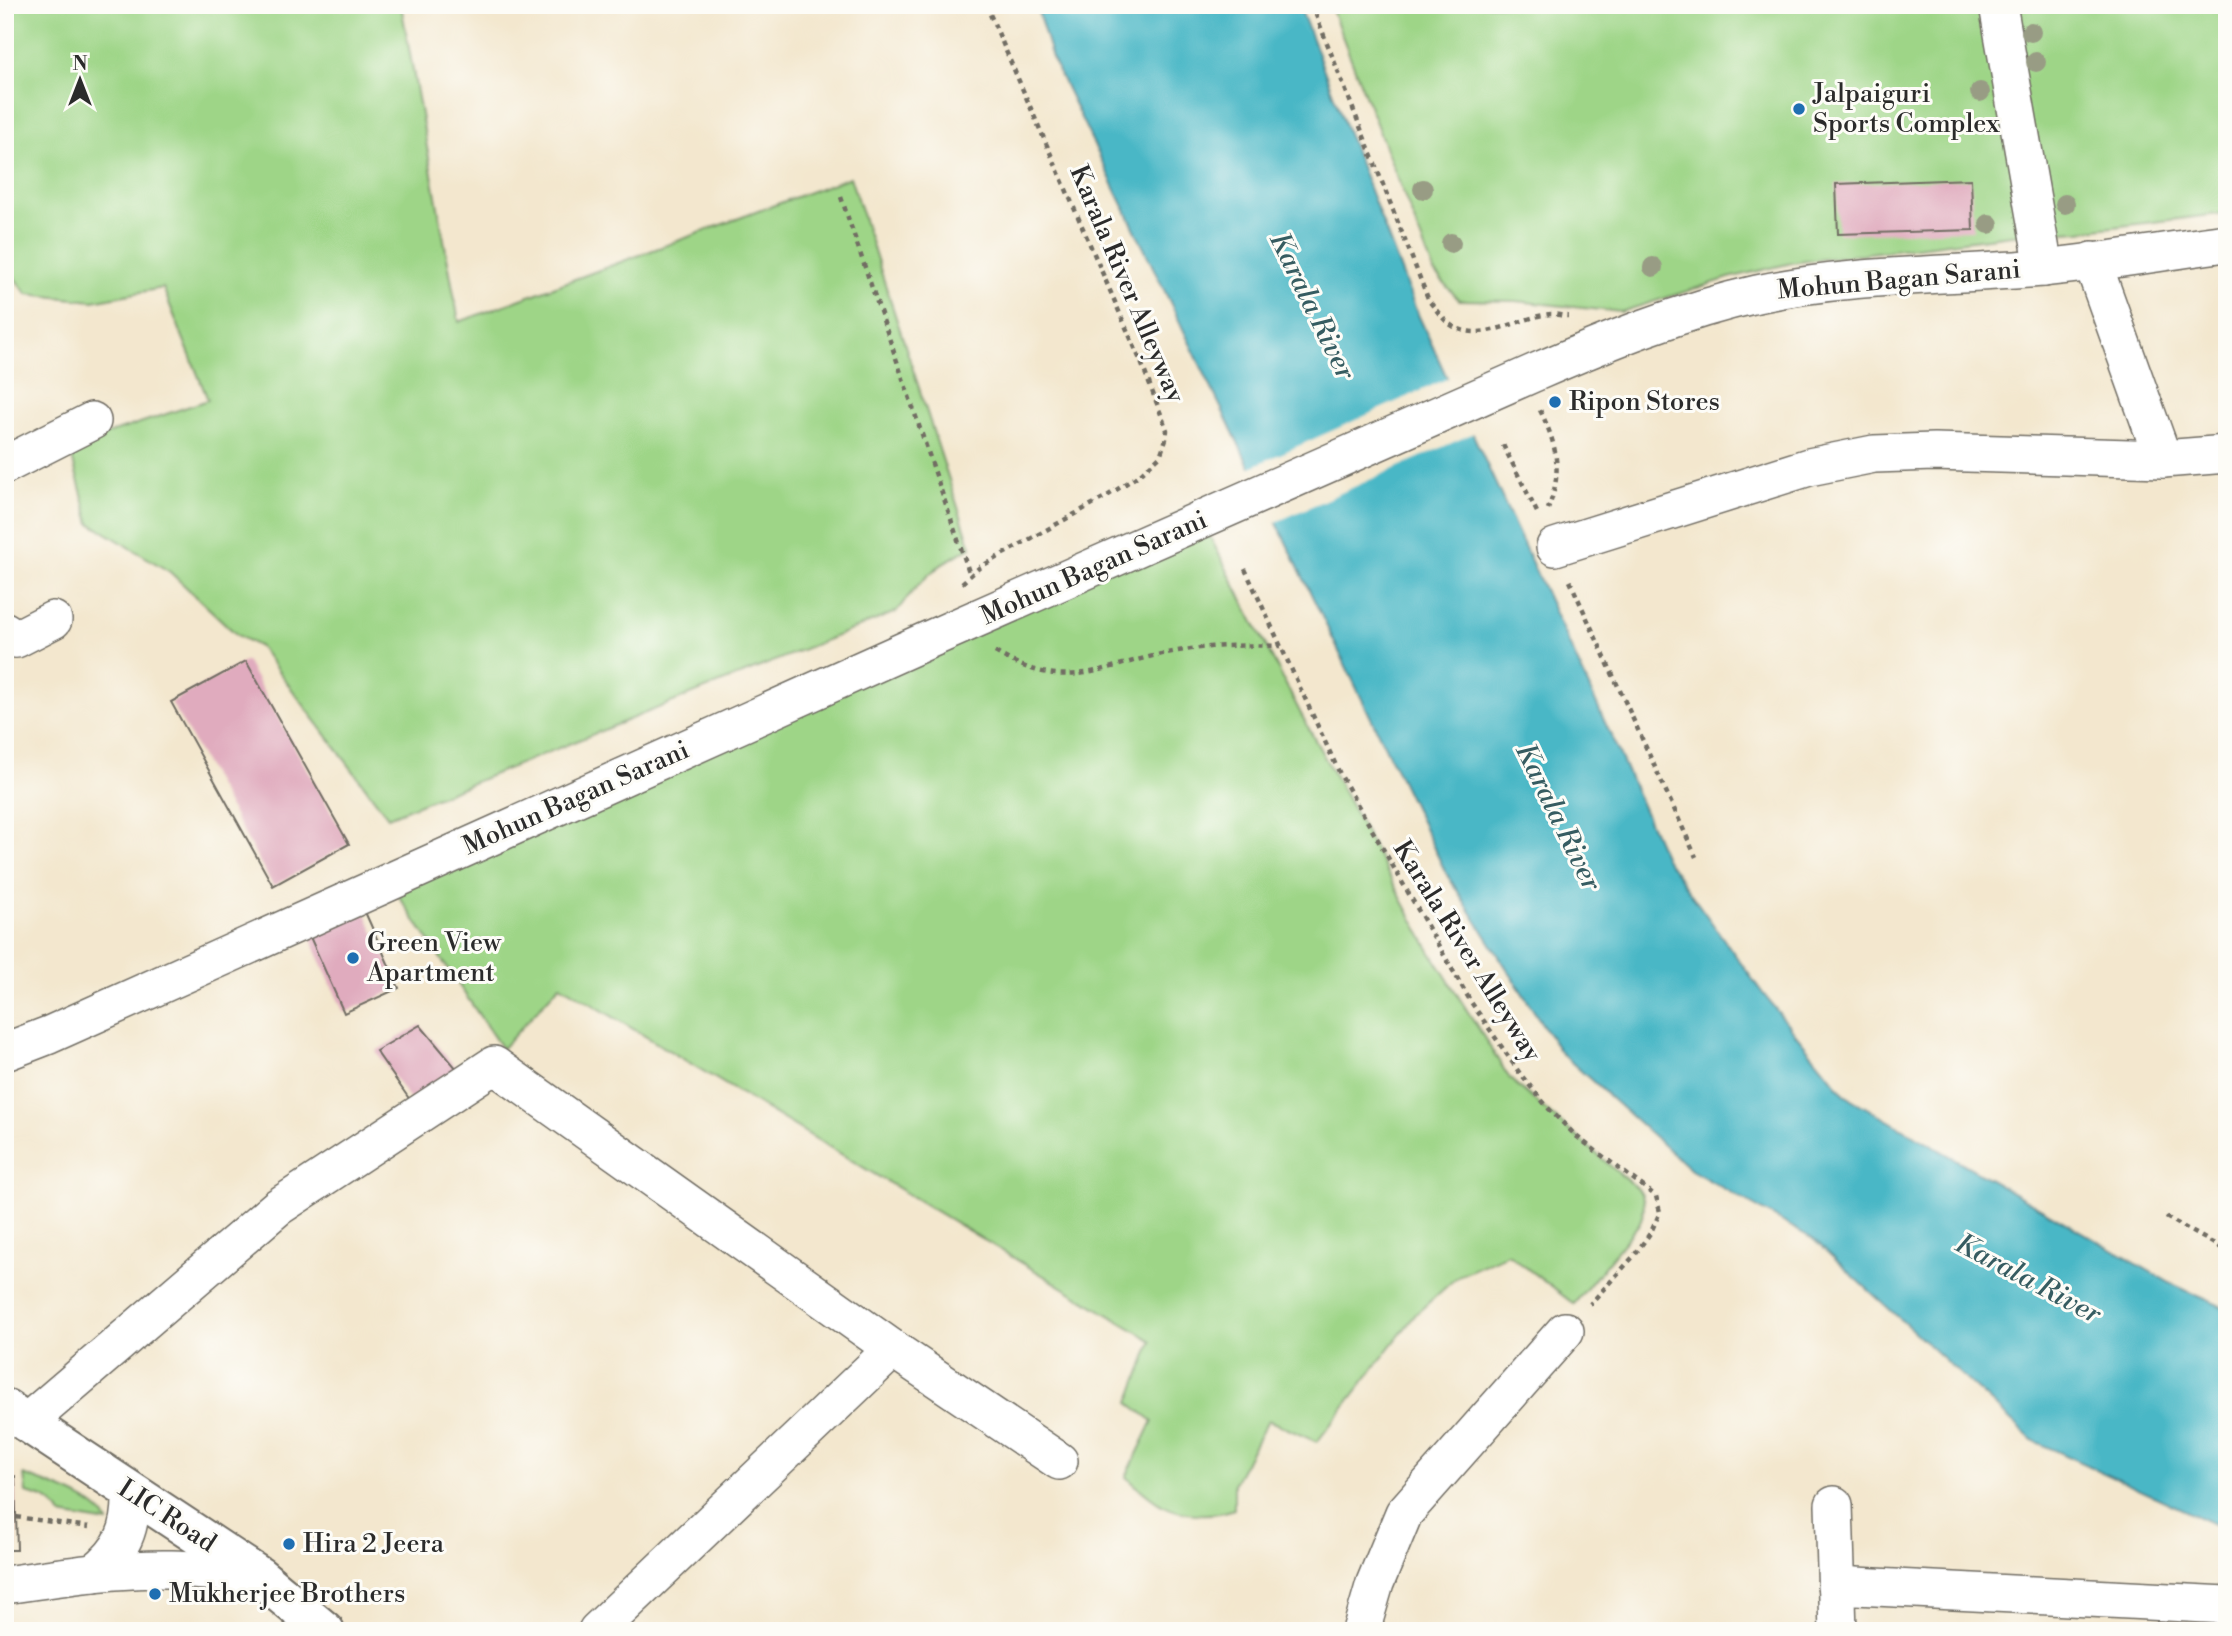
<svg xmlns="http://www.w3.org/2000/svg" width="2232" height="1636" viewBox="0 0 2232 1636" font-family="'Libre Bodoni',serif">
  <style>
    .green { fill: #9ed587; stroke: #648059; stroke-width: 2 }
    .water { fill: #4ab7c6; stroke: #3a7178; stroke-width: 2 }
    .pier { fill: #f3e7ce }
    .building { fill: #e0abbe }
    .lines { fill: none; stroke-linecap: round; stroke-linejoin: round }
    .minor-casing { stroke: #716d64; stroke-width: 40 }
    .major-casing { stroke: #716d64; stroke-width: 42 }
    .path { stroke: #716d64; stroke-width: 4.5; stroke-dasharray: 5 5; stroke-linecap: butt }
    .minor { stroke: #fff; stroke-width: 37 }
    .major { stroke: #fff; stroke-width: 38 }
    .tree { fill: #989c84 }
    .poi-dot { fill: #1f6fb2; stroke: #fdfcf7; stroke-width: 2.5 }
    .labels { text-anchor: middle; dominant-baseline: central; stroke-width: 6; stroke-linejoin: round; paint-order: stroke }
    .poi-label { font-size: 26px; fill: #2b2b2b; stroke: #fdfcf7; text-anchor: start }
    .street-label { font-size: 26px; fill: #2b2b2b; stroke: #fdfcf7 }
    .water-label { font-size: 28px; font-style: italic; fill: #365c61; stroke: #fdfcf7 }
  </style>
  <rect width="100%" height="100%" fill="#fdfcf7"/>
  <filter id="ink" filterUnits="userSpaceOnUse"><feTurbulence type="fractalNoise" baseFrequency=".0143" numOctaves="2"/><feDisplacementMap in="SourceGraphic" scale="14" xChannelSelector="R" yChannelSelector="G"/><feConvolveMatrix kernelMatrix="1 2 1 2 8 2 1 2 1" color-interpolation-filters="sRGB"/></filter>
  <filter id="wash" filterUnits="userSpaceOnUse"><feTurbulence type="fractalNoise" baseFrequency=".00686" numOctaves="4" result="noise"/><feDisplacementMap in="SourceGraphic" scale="28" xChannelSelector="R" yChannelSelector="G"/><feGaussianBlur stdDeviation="1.57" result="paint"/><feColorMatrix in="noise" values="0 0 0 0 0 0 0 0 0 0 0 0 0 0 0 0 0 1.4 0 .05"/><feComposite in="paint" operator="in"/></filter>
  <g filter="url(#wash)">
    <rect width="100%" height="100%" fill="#f3e7ce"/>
    <g class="green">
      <path d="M5,5h396l58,317 391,-145 121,370c-36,19 -50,32 -75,65l-508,205 -128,-170 -23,-12 -67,-63 -80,-49 -21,-76 139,-47 -45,-112 -70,13 -66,-7 -22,-28v-181l9,-4 -9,-13z"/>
      <path d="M1330,5h897v208l-147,18 -69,4 -219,28 -63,15 -108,34 -105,-11 -57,-1 -25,-28z"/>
      <path d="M1204,525l97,189 129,237 80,128 119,103c17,9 18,26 10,42l-65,80 -66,-50 -50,22 -42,38 -99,128 -49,-22 -34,63v26c-20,8 -53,7 -72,-4 -13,-7 -25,-19 -36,-28l27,-56 -24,-18 23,-62 -592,-356 -58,64 -106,-157z"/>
      <path d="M24,1475c22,9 77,25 84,48l-47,-8c-8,-15 -19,-18 -35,-22z"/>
    </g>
    <path class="water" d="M1036,5h263l117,305 203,443 46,105 99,137 82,101 324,187 57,26v221l-195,-90 -219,-201 -122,-69 -131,-118 -114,-179 -394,-815z"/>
    <path class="pier" d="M1451,377l25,55 -202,91 -27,-54z"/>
    <g id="blocks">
      <g class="building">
        <path d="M1971,179l2,51 -135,4 -2,-50z"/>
        <path d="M246,661l103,183 -76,42 -102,-184z"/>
        <path d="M361,903l38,85 -55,25 -38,-85z"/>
        <path d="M420,1025l37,44 -47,31 -34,-49z"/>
        <path d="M15,1476l2,74h-12v-73z"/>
      </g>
    </g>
  </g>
  <g filter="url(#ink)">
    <use href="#blocks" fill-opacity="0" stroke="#716d64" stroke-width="2"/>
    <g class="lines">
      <g class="minor-casing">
        <g id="minor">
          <path d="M1998,5l46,263"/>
          <path d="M2092,261l71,198"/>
          <path d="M5,465l87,-44"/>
          <path d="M1555,547l254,-80 65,-13 60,-2 229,7 64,-5"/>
          <path d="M5,631l11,8 37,-19"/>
          <path d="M5,1052l44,-17 879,-395 608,-268c72,-31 145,-61 221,-78 93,-20 190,-18 285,-26 62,-6 123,-17 185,-25"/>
          <path d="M26,1423l252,-216 216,-142 399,284 166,112"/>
          <path d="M1834,1505l4,126"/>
          <path d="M94,1573c29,-23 38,-44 37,-80"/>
          <path d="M5,1585c56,-8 111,-17 167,-16 29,1 58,4 87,7"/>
          <path d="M1836,1585l391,20"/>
          <path d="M597,1631l296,-282"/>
          <path d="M1361,1631l14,-48 29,-70 161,-182"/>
        </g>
      </g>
      <g class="major-casing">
        <path id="major" d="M5,1408l254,168 66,55"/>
      </g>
      <g class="path">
        <path d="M1312,5l117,296c7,8 13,18 22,24 31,20 69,-9 100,-11 5,0 12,2 17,2"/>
        <path d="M841,197l129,378"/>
        <path d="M1540,410c17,35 23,62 8,99"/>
        <path d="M1503,445l36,71"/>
        <path d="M1245,569l95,205 131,228 50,73 28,34 27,27 80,60 4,16 -9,20 -18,25 -43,47"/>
        <path d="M1570,581l126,276"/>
        <path d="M962,583l18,-16 127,-71 32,-21 21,-19 6,-17 1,-9 -26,-68 -155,-357"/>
        <path d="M995,652c76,45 107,11 183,-1 34,-6 68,-6 103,-5"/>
        <path d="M2166,1217l61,34"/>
        <path d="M16,1517l73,10"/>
      </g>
      <use href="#minor" class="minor"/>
      <use href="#major" class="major"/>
    </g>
    <g class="tree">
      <circle cx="2031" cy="32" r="10"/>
      <circle cx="2036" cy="62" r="10"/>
      <circle cx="1980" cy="92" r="10"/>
      <circle cx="1423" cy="189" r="10"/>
      <circle cx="2065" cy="204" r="10"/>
      <circle cx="1989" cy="224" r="10"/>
      <circle cx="1451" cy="243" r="10"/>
      <circle cx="1653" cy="267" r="10"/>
    </g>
  </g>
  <g class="poi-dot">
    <circle cx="1799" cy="109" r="7"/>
    <circle cx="1555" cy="402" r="7"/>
    <circle cx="353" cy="958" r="7"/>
    <circle cx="289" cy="1544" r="7"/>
    <circle cx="155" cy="1594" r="7"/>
  </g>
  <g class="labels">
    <g class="poi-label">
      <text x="1813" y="94">Jalpaiguri<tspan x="1813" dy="30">Sports Complex</tspan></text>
      <text x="1569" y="402">Ripon Stores</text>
      <text x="367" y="943">Green View<tspan x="367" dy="30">Apartment</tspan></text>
      <text x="303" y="1544">Hira 2 Jeera</text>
      <text x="169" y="1594">Mukherjee Brothers</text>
    </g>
    <g class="street-label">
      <text transform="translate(1899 280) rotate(-5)">Mohun Bagan Sarani</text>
      <text transform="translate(1127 284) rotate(67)">Karala River Alleyway</text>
      <text transform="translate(1094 568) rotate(-24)">Mohun Bagan Sarani</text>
      <text transform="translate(576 798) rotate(-24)">Mohun Bagan Sarani</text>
      <text transform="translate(1467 951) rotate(58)">Karala River Alleyway</text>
      <text transform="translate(167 1516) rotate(33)">LIC Road</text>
    </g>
    <g class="water-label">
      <text transform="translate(1312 306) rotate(64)">Karala River</text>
      <text transform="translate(1558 817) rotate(64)">Karala River</text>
      <text transform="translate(2028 1279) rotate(28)">Karala River</text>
    </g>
  </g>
  <rect width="2232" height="1636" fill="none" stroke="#fdfcf7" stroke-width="28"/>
  <g transform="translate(80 80)" stroke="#fdfcf7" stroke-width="5" paint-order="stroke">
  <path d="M0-5L12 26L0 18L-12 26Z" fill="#2b2b2b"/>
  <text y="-10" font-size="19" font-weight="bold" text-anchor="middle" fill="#2b2b2b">N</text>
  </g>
</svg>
